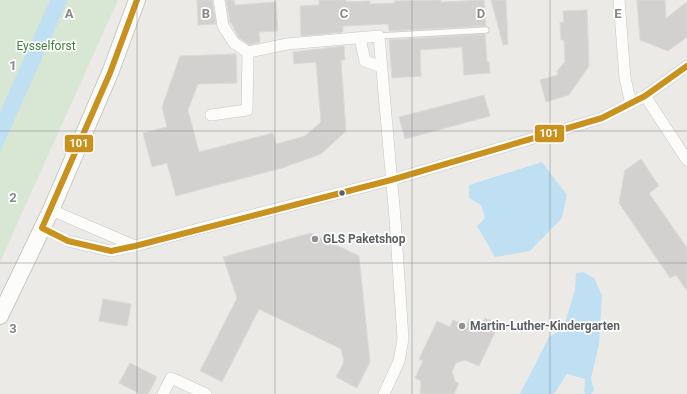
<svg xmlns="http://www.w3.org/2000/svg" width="687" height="394" viewBox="0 0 687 394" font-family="Roboto,sans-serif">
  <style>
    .green { fill: #d8e6d4 }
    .water { fill: #bfe0f2 }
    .building { fill: #d3d1d0; stroke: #dbdad6 }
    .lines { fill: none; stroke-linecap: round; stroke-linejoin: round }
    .lane-casing { stroke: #c7c7c7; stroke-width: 7 }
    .street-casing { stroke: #c7c7c7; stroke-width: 12 }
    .secondary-casing { stroke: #c6c7c7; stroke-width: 18 }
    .lane { stroke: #fcfcfb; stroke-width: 5.5 }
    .street { stroke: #fcfcfb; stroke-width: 11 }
    .secondary { stroke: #fcfcfb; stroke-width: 16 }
    .bus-1-casing { stroke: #fff; stroke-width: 9 }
    .bus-1 { stroke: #c9911e; stroke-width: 6 }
    .grid { fill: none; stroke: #858789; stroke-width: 1; stroke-opacity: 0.55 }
    .bus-dot { fill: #5d6164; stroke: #fff; stroke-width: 1.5 }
    .poi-dot { fill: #8f9192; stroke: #fff; stroke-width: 1.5 }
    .labels { text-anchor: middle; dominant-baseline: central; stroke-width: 3.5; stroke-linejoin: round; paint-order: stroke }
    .park-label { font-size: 12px; fill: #40833d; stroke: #fff }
    .poi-label { font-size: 12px; font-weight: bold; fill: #5d6164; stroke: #fff; text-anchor: start }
    .grid-label { font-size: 13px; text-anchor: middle; font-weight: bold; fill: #858789; stroke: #fff; stroke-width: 3.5; stroke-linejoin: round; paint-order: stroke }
    .line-badge { stroke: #fff; stroke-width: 1.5 }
    .badge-label { font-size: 11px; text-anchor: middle; font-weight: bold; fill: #fff }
  </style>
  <rect width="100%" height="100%" fill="#eceae7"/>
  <path class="green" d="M0,0h118l-118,262z"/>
  <g class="water">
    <path d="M50,0h18l-68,152v-40z"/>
    <path d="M542,162l25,33 -5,23 -32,33 -35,6 -18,-31 8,-8 -4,-13 -12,-7v-13z"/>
    <path d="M583,272l11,6 8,17 -3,50 -8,33 3,12 -3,4h-5l-2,-2 1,-13 -18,-5 -13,20h-34l29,-57 14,-8 12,-39 1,-17z"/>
  </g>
  <g class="building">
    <path d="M197,0h15l4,24 -18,1z"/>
    <path d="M226,0h8l1,5 41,-3 2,29 -19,1 1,10 -11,3 -10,-7 -8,-15h-1z"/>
    <path d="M319,0h27v2l24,-1v3l25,-1 -1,-2 47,-1v2l43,-2 2,26 -97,5 -1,-7 -45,2v6l-42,4 -1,-30 19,-1z"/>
    <path d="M491,0h15l2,44 -5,1z"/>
    <path d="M637,0h28l1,18 21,-16v35l-19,14 -28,-11z"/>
    <path d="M587,10l2,56 -20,29 -23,7 -6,-22 18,-5 -1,-4 8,-9 -1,-22h-3l-1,-18h4l-1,-11z"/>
    <path d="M485,34l2,28h2l1,11 -26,2 -2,-28 -42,3 1,26 -29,2 -3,-38z"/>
    <path d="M344,46l1,14h-4l5,71 -25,23 -39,14 -106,28 -9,-33 -15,4 -9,-34 24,-6 -5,-20 18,-51 56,-2 1,29 -39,1 -10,26 11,42 74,-19 3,11 29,-8 16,-14 -5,-60 -22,2 -1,-12z"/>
    <path d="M484,95l6,21 -85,23 -6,-22z"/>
    <path d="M641,159l18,27 -10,7 38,55v43l-11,-16 -6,3 -51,-75 6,-33z"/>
    <path d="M311,233l48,23 11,106 -13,26 -21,-11 8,-15 -3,-13 -82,-40 -37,73 -22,-11 37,-73 -14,-41z"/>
    <path d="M103,299l28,5 -4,22 -28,-5z"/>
    <path d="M485,318l14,6 -20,42 -14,-6 -9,3 -4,9 3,9 4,2 -5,11h-34l1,-13 -6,-3 8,-17 -4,-2 18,-38 13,6 3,-7 13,6 3,-7 13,6z"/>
    <path d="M130,363l27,14 -9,17h-8l-21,-11z"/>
  </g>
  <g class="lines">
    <g class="lane-casing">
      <path id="lane" d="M379,36l107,-6"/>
    </g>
    <g class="street-casing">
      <g id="street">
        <path d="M619,0l6,78 6,26"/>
        <path d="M360,38l5,23 16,6"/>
        <path d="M248,52l39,-8 92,-8 16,182 8,121 -4,22 -15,33"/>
        <path d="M645,96l42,64"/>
        <path d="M211,115l36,-5 1,-58 -14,-9 -11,-17 -4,-26"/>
        <path d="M51,210l84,36"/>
        <path d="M42,228l26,13 43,10 24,-5 67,-18 189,-48 211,-62 43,-22 42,-30"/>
        <path d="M163,394l8,-16 35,16"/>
      </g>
    </g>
    <g class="secondary-casing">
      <path id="secondary" d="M0,316l51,-106 59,-137 27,-73"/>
    </g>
    <use href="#lane" class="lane"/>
    <use href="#street" class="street"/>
    <use href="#secondary" class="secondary"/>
    <g class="bus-1-casing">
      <path id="bus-1" d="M137,0l-27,73 -68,155 26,13 43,10 24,-5 256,-66 211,-62 43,-22 42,-30"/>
    </g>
    <use href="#bus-1" class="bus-1"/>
  </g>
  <path class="grid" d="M137,0v394M275,0v394M412,0v394M550,0v394M0,131h687M0,263h687"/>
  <circle class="bus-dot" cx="342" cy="193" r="3.5"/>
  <g class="poi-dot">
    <circle cx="315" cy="239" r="4"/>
    <circle cx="462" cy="326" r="4"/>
  </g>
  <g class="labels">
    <g class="park-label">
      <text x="46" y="46">Eysselforst</text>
    </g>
    <g class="poi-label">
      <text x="323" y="239">GLS Paketshop</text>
      <text x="470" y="326">Martin-Luther-Kindergarten</text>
    </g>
  </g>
  <g class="grid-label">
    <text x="69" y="18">A</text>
    <text x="206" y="18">B</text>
    <text x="344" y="18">C</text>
    <text x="481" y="18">D</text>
    <text x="618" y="18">E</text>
    <text x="13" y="70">1</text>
    <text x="13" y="202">2</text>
    <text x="13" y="333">3</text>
  </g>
  <g class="line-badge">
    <rect x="534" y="124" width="31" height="19" rx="4" fill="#c9911e"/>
    <rect x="64" y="134" width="30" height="19" rx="4" fill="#c9911e"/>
  </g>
  <g class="badge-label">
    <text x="549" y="137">101</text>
    <text x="79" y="147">101</text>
  </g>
</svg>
